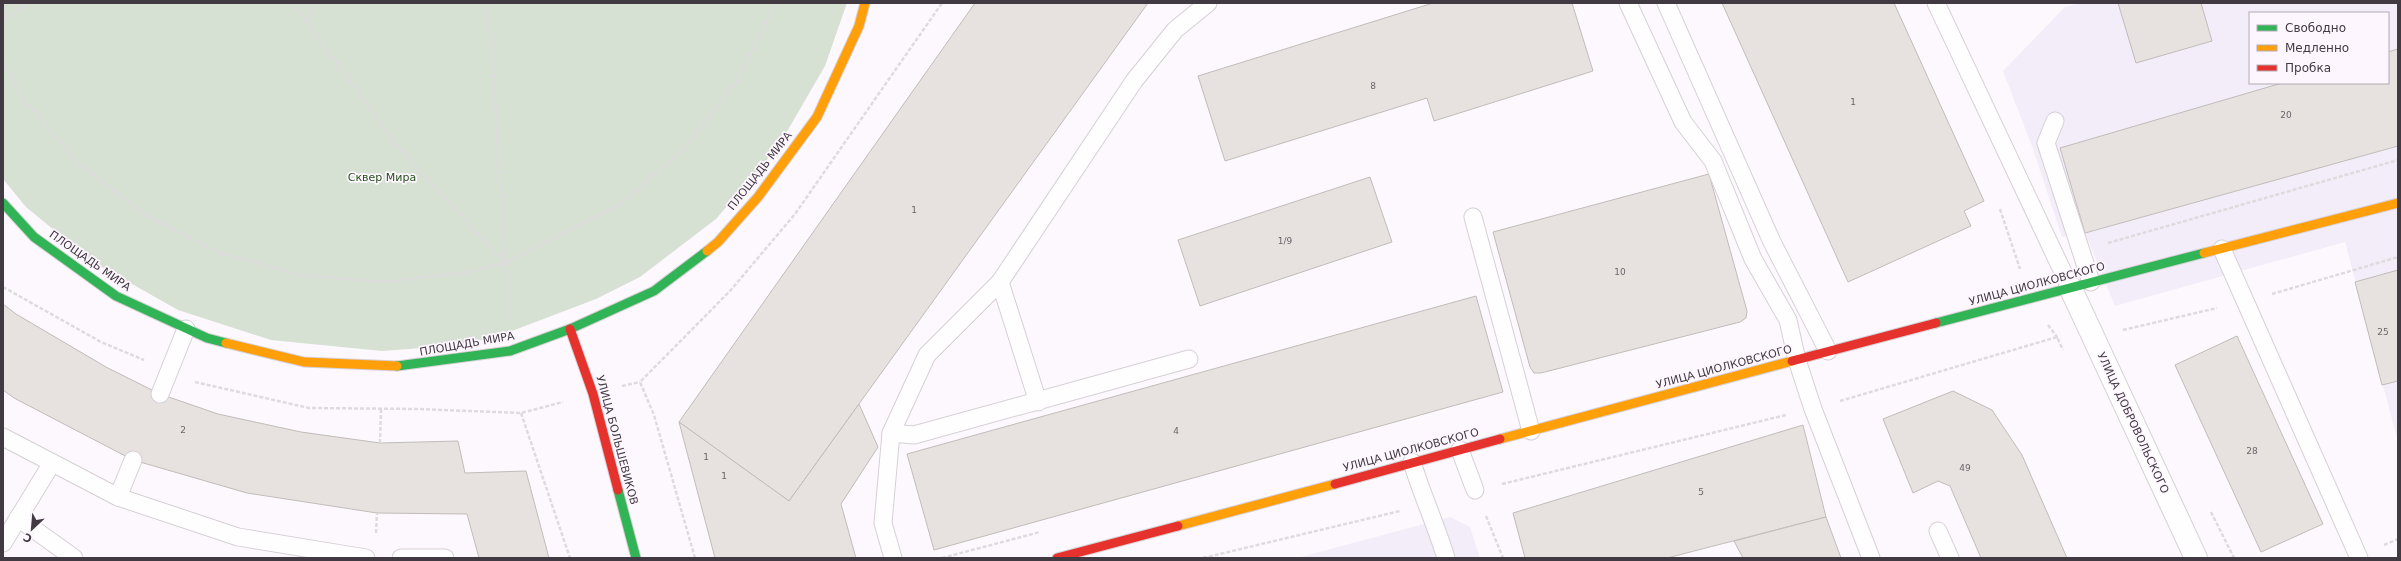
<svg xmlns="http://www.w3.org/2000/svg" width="2401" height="561" viewBox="0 0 2401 561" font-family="'DejaVu Sans',sans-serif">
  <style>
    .education { fill: #f2edf9; fill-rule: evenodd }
    .green { fill: #d6e1d3 }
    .building { fill: #e7e1df; stroke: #c1bcba }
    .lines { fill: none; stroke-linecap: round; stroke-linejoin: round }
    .lane-casing { stroke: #d6d0d6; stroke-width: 19 }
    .street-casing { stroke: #d6d0d6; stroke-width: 24 }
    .fast-casing { stroke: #d6d0d6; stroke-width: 11 }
    .slow-casing { stroke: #d6d0d6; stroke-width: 11 }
    .jam-casing { stroke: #d6d0d6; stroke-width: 11 }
    .path { stroke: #dedbde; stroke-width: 2.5; stroke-dasharray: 4 2; stroke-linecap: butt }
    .lane { stroke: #fffeff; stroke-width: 17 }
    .street { stroke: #fffeff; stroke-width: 22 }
    .fast { stroke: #30b455; stroke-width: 9 }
    .slow { stroke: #ff9f0a; stroke-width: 9 }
    .jam { stroke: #e5322d; stroke-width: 9 }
    .labels { text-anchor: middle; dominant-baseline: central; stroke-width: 3.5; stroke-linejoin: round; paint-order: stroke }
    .number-label { font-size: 9px; fill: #6b646a }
    .street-label { font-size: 11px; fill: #413a42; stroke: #fef6ff }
    .park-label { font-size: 11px; fill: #235118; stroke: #fef6ff }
  </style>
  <rect width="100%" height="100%" fill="#fdf8fd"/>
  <g class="education">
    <path d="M2081,3h317v439l-53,-200 -230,64 -30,-73 -23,4 -29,-88 -30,-78 62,-64zM2250,13h138v70h-138z"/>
    <path d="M1450,517l20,10 10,31h-183z"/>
  </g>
  <path class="green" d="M3,3h844l-22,63 -47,81 -62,72 -76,58 -44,22 -89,34 -44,12 -81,6 -111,-11 -93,-30 -85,-48 -67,-55 -23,-28z"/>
  <g class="building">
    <path d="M975,3h173l-359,498 -110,-79z"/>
    <path d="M1433,3h139l21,68 -159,50 -7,-23 -202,63 -27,-85z"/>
    <path d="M1722,3h172l90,198 -20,10 7,15 -123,56z"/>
    <path d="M2118,3h83l11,38 -76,22z"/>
    <path d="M2398,49v97l-313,87 -25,-85 222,-65h106v-31z"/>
    <path d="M1709,174l38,137 -1,7 -6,4 -199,51h-7l-4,-6 -37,-135z"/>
    <path d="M1370,177l22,65 -192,64 -22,-66z"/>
    <path d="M2398,270v111l-16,4 -27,-103z"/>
    <path d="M1476,296l27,96 -569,158 -27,-96z"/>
    <path d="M3,304l13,10 90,53 54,27 58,20 83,18 79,11 78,-2 7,32 61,-2 23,87h-70l-12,-44 -90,-1 -130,-20 -114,-33 -119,-62 -11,-8z"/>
    <path d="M2237,336l86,188 -62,28 -86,-187z"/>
    <path d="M1953,391l39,19 30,45 45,103h-86l-31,-72 -12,-5 -25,12 -30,-74z"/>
    <path d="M859,404l19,43 -37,57 15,54h-141l-36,-136 110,79z"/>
    <path d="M1803,425l23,92 -159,41h-142l-12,-45z"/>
    <path d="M1826,517l15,41h-98l-9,-17z"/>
  </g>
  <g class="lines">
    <g class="lane-casing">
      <g id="lane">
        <path d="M1628,3l55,119 30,39 40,98 35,61 9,40 16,49 58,149"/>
        <path d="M1666,3l106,239 56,109"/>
        <path d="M1936,3l134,284"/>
        <path d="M2055,121l-9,22 45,139"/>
        <path d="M1473,217l58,214"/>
        <path d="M2222,249l137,309"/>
        <path d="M1000,282l38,120"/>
        <path d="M160,394l26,-65"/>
        <path d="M891,433l23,2 275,-76"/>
        <path d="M3,437l115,60 120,40 128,21"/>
        <path d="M1460,450l15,40"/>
        <path d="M1412,462c10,33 24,63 34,96"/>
        <path d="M118,497l15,-37"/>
        <path d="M18,518l56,40"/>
        <path d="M1938,531l12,27"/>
        <path d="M3,543l49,-80"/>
        <path d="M401,558h44"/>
        <path d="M893,558l-10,-35 8,-90 36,-78 73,-73 134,-201 41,-51 33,-27"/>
      </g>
    </g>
    <g class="street-casing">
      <path id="street" d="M2070,287l126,271"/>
    </g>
    <g class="fast-casing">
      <g id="fast">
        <path d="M3,203l31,34 82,59 91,42 19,5"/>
        <path d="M1936,323l268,-70"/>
        <path d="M397,366l113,-15 60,-22 84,-38 53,-40"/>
        <path d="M618,490l18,68"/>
      </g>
    </g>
    <g class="slow-casing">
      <g id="slow">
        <path d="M707,251l11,-9 40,-45 59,-80 42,-91 6,-23"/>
        <path d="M2204,253l194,-50"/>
        <path d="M226,343l78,19 93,4"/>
        <path d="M1500,439l292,-78"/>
        <path d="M1178,526l157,-42"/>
      </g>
    </g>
    <g class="jam-casing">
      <g id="jam">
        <path d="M570,329l23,65 25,96"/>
        <path d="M1792,361l144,-38"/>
        <path d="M1335,484l165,-45"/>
        <path d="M1057,558l121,-32"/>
      </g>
    </g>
    <g class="path">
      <path d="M293,3l109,149 104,111 -15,-224 -7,-36"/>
      <path d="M3,21l26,-18"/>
      <path d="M307,22l9,-19"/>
      <path d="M3,63l21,37 55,64 67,51 74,38 81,22 84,7 83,-10 38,-9 115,-59 63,-55 52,-66 39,-80"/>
      <path d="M2000,209l20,60"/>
      <path d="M2108,243l290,-83"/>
      <path d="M506,263l1,56"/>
      <path d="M3,287l98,55 43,18"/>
      <path d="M2272,294l126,-37"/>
      <path d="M2048,325l9,12h2"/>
      <path d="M2123,330l94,-22"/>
      <path d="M195,382l114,26 109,1 103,4 42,-11"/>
      <path d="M622,386l18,-4"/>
      <path d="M1840,401l217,-64 6,13"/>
      <path d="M521,413l49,145"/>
      <path d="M380,443l1,-34"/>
      <path d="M1502,484l284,-69"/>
      <path d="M2211,512l23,46"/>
      <path d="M1486,516l17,42"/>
      <path d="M376,533l1,-20"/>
      <path d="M2384,545l14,-6"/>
      <path d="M695,558l-41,-143 -14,-33 90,-91 65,-77 147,-211"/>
      <path d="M942,558l98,-26"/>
      <path d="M1203,558l197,-47"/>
    </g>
    <use href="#lane" class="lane"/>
    <use href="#street" class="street"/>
    <use href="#fast" class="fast"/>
    <use href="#slow" class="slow"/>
    <use href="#jam" class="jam"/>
  </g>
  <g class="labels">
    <g class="number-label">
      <text x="1373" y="86">8</text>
      <text x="1853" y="102">1</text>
      <text x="2286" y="115">20</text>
      <text x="914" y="210">1</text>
      <text x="1285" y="241">1/9</text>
      <text x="1620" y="272">10</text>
      <text x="2383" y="332">25</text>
      <text x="183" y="430">2</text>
      <text x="1176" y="431">4</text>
      <text x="2252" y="451">28</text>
      <text x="706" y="457">1</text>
      <text x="1965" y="468">49</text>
      <text x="724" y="476">1</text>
      <text x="1701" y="492">5</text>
    </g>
    <g class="street-label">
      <text transform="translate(760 171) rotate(-52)">ПЛОЩАДЬ МИРА</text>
      <text transform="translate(90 261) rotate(35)">ПЛОЩАДЬ МИРА</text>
      <text transform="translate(2037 284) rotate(-15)">УЛИЦА ЦИОЛКОВСКОГО</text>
      <text transform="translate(467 344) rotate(-10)">ПЛОЩАДЬ МИРА</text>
      <text transform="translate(1724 367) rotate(-15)">УЛИЦА ЦИОЛКОВСКОГО</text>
      <text transform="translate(2133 423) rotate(65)">УЛИЦА ДОБРОВОЛЬСКОГО</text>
      <text transform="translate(617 440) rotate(75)">УЛИЦА БОЛЬШЕВИКОВ</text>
      <text transform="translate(1411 450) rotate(-15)">УЛИЦА ЦИОЛКОВСКОГО</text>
    </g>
    <g class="park-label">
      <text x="382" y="177">Сквер Мира</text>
    </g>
  </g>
  <rect width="2401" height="561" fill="none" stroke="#413a42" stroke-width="8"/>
  <rect x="2249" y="12" width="140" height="72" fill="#fef6ff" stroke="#b2abb3"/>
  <rect x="2257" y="25" width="20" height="6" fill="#30b455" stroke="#b2abb3"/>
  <text x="2285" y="32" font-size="12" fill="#413a42">Свободно</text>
  <rect x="2257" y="45" width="20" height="6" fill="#ff9f0a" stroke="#b2abb3"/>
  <text x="2285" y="52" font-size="12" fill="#413a42">Медленно</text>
  <rect x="2257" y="65" width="20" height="6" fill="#e5322d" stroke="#b2abb3"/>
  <text x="2285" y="72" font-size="12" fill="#413a42">Пробка</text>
  <g transform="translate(32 529) rotate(206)" stroke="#fef6ff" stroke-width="3" paint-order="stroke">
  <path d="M0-3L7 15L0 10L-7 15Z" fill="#413a42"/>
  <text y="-6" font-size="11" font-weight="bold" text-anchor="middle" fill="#413a42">С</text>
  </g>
</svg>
